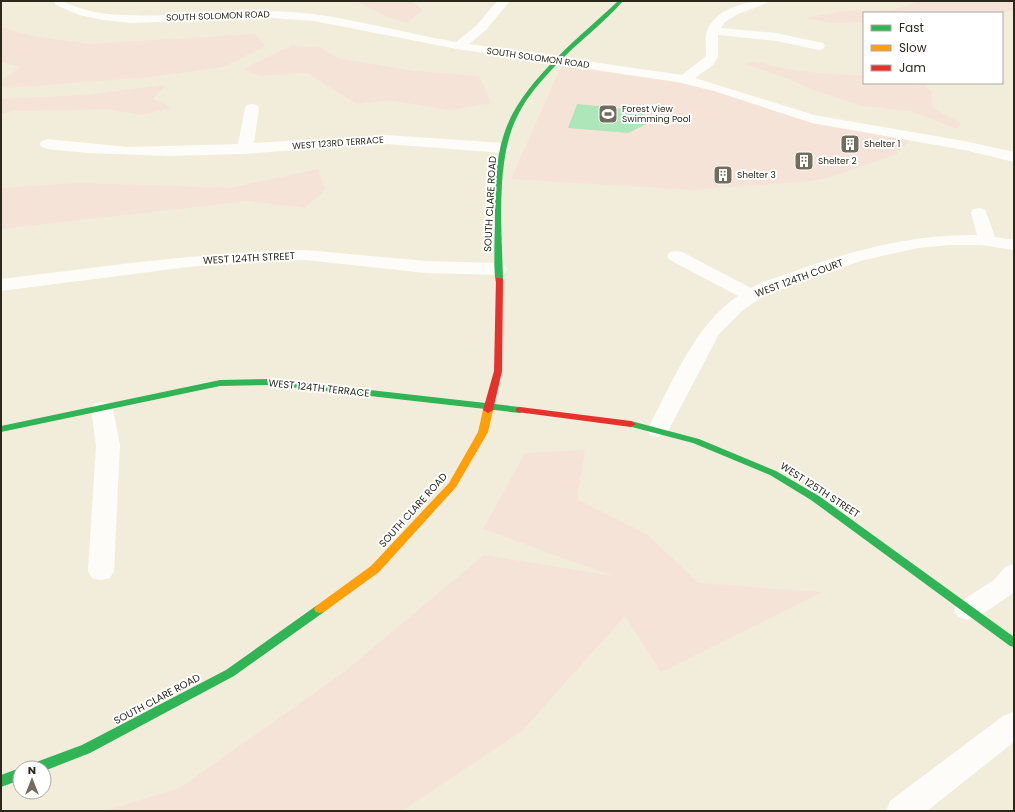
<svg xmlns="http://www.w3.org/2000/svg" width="1015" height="812" viewBox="0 0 1015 812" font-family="Poppins,sans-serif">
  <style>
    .green { fill: #f6e3d8 }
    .water { fill: #ace6b9 }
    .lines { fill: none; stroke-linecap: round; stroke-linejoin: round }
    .street { fill: #fdfcf9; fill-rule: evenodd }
    .fast { fill: #30b455; fill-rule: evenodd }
    .slow { fill: #ff9f0a; fill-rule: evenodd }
    .jam { fill: #e5322d; fill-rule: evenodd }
    .labels { text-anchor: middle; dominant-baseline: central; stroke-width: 4; stroke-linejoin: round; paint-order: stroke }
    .far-street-label { font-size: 9px; fill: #2c281b; stroke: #fff }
    .far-poi-label { font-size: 9px; fill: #2c281b; stroke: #fff; text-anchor: start }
    .street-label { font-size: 10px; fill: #2c281b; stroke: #fff }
  </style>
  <rect width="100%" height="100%" fill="#f2ecda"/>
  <g class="green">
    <path d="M356,1h55l12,9 -17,13 -20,-7z"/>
    <path d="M921,1h93v9l-12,3h-138v9l-29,1 -30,-5 39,-7 49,-1z"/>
    <path d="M1,27l32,9 56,8 166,-10 10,12 -42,21 -72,10 -143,11 -7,-1v-7l20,-13 -20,-5z"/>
    <path d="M292,45l29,3 16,10 77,13 65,5 12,27 -41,7 -62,-10 -31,4 -50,-31 -47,3 -17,-7z"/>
    <path d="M754,61c38,11 71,14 110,14v8h58l9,8 2,17 28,15 -4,6 -46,-18 -48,-5 -47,-15 -30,-13 -40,-14z"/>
    <path d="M562,65l34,6 107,15 206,55 -13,13 -64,23 -21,4 -117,9 -183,-11z"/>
    <path d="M165,85l-12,14 19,9 -31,7 -33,-6 -93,2 -14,3v-15l84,-4z"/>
    <path d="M318,169l7,21 -20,18 -57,-7 -247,28v-41l77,-5 152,5z"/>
    <path d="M585,450l-8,49 70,35 51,49 124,9 -161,80 -36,-56 -103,115 -120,80h-298l76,-23 164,-116 140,-117 129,21 -130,-47 42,-76z"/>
  </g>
  <path class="water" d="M577,104l51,5 29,10 -29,14 -60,-5z"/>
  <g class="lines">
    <g class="street">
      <path d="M54,1c12,0 18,5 29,8 15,5 32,6 48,6 54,3 107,-7 161,-3 55,4 110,21 164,30l21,-17 20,-24h13l-24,29 -17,14 213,31 24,-19c1,-8 -2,-17 1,-25 9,-23 40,-30 62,-30l-2,2 -29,11 -13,8 -4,6 55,5 47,10 2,3 -2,3 -4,1 -43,-9 -58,-6v22l-5,8 -18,13 119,37 150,26 50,11v10l-50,-12 -152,-27 -98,-32 -37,-9 -220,-33 -143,-28 -42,-3 -141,5 -28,-3 -24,-5 -23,-10z"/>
      <path d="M252,104l5,1 2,3 -5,35 133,-8 116,8 5,2 3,3 -3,3 -5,2 -116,-9 -57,3 -85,7 -77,2 -81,-3 -40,-4 -5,-2 -3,-3 3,-3 5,-2 81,8 110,-3 7,-36 2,-3z"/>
      <path d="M979,208l6,1 10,28 19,3v10l-33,-5h-32l-31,3 -54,12 -99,35 -22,15 -24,24 -53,101 -8,2 -8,-2 -3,-5c25,-46 47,-105 91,-134l-68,-36 -3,-4 3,-4 6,-1 6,1 69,36c17,-9 37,-14 55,-21 56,-19 111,-33 171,-32l-6,-22 2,-4z"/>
      <path d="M305,250l121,11 72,2 7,2 2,4 -2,4 -7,2 -72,-2 -121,-13 -50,1 -67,6 -187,24v-12c101,-12 202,-27 304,-29z"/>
      <path d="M102,402l8,2 3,5 7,36 -6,126 -4,7 -9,2 -9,-2 -4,-7 8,-126 -5,-36 3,-5z"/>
      <path d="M1014,564v28l-2,2 -34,23 -10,3 -10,-3 -4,-7 4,-7 36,-23 11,-13z"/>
      <path d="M1014,712v30l-87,69h-41l4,-10 113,-85z"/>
    </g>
    <g class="fast">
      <path d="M618,1h5c-20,23 -45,41 -66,63 -15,16 -31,33 -40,53 -22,44 -15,115 -14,163l-1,2h-6c-3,-9 -1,-49 -1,-61 0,-29 0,-60 9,-87 16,-51 76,-97 114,-133z"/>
      <path d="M272,379l248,28 5,3 -5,3 -248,-28 -52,1 -219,46v-6l219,-46z"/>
      <path d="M631,421l68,18 77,32 43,25 195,141v10l-4,-1 -199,-146 -41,-25 -77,-32 -65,-17 -2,-2 2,-2z"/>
      <path d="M320,605l4,1 2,3 -2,3 -90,64 -144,77 -46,18v-3h-14l1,-4 51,-19 144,-75 90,-64z"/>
      <path d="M20,768v12l-19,7v-12z"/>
    </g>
    <path class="slow" d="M488,407l5,3 -5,22 -32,55 -77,85 -55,40 -4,1 -4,-1 -2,-3 2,-3 55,-40 78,-83 29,-51 5,-22z"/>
    <g class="jam">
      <path d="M496,278h6l1,2 -1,91 -9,39 -5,3 -5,-3 11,-39z"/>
      <path d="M520,407l111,14 5,3 -5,3 -114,-15 -2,-2 2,-2z"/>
    </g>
  </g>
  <defs>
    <g id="stadium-square" transform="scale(1)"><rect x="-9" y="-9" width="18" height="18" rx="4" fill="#716d5e" stroke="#fff"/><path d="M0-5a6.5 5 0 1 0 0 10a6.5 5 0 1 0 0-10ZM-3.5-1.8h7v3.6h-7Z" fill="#fff"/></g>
    <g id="building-square" transform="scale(1)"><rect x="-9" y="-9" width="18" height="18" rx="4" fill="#716d5e" stroke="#fff"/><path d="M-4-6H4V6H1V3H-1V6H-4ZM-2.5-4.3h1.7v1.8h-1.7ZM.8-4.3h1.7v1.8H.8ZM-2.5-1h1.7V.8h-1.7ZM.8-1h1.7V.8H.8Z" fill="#fff"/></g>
  </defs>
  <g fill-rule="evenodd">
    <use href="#stadium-square" x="608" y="114"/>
    <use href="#building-square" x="850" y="144"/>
    <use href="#building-square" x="804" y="161"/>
    <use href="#building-square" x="723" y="175"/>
  </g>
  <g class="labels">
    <g class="far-street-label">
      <text transform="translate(218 16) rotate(-2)">SOUTH SOLOMON ROAD</text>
      <text transform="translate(538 58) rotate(8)">SOUTH SOLOMON ROAD</text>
      <text transform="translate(338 143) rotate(-4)">WEST 123RD TERRACE</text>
    </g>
    <g class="far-poi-label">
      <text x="622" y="109">Forest View<tspan x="622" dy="10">Swimming Pool</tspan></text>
      <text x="864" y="144">Shelter 1</text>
      <text x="818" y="161">Shelter 2</text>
      <text x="737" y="175">Shelter 3</text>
    </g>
    <g class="street-label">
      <text transform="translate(490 204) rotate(-87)">SOUTH CLARE ROAD</text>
      <text transform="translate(249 258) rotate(-3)">WEST 124TH STREET</text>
      <text transform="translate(799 278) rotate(-20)">WEST 124TH COURT</text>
      <text transform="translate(319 388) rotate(6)">WEST 124TH TERRACE</text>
      <text transform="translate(820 490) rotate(33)">WEST 125TH STREET</text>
      <text transform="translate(413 510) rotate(-48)">SOUTH CLARE ROAD</text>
      <text transform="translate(157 699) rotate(-28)">SOUTH CLARE ROAD</text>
    </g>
  </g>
  <rect width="1015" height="812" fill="none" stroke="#2c281b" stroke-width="4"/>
  <rect x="863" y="12" width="140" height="72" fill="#ffffff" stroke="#aba9a4"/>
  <rect x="871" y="25" width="20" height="6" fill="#30b455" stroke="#aba9a4"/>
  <text x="899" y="32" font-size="12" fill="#2c281b">Fast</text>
  <rect x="871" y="45" width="20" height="6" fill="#ff9f0a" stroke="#aba9a4"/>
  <text x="899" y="52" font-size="12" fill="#2c281b">Slow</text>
  <rect x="871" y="65" width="20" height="6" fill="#e5322d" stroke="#aba9a4"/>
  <text x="899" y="72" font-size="12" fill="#2c281b">Jam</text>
  <g transform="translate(32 780)"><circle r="19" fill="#ffffff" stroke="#aba9a4"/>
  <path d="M0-3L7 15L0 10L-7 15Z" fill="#716d5e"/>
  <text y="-6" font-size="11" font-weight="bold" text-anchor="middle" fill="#2c281b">N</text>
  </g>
</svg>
